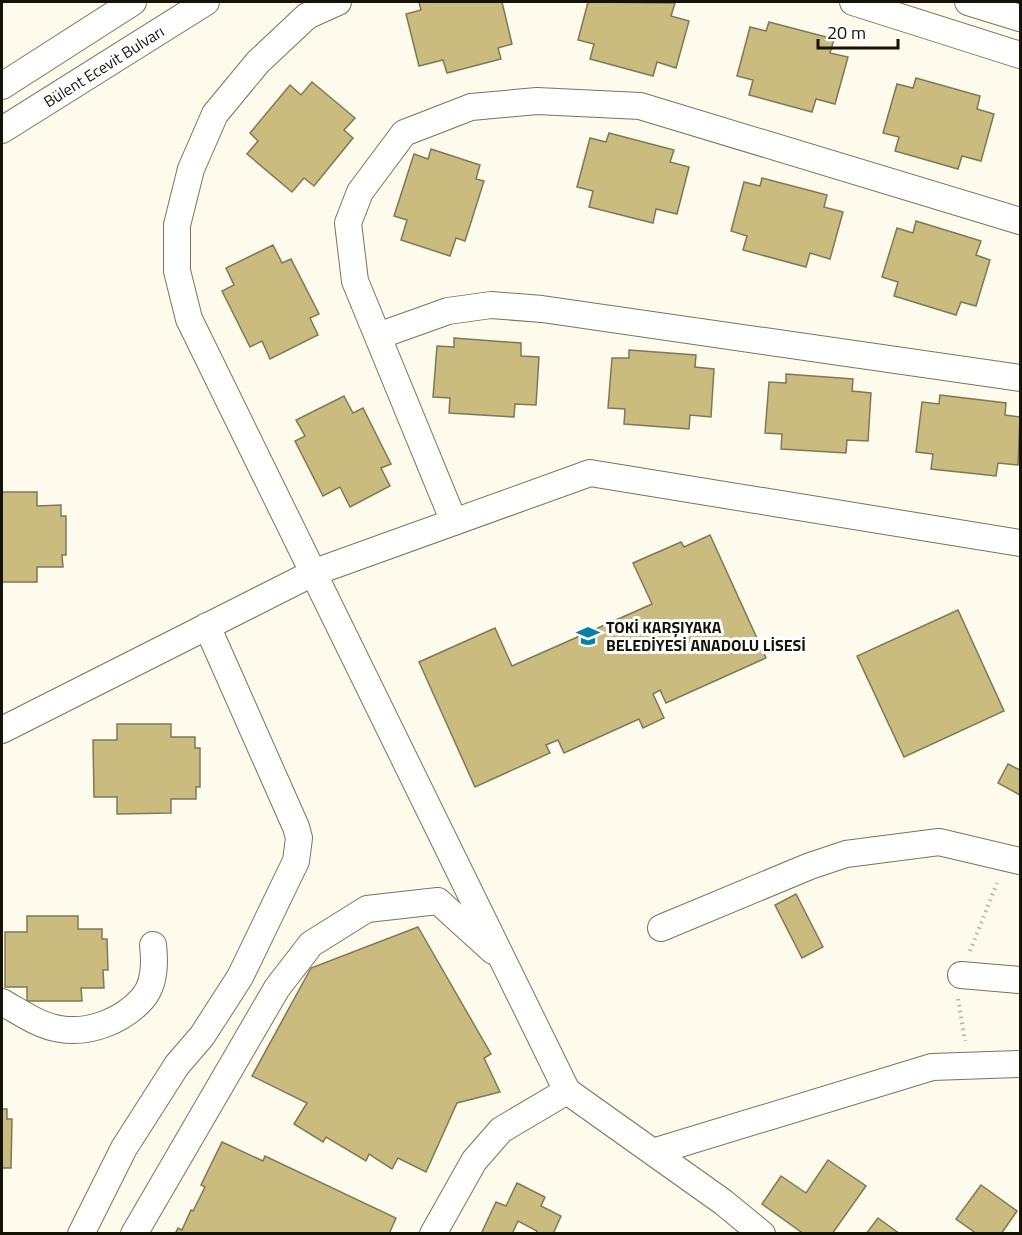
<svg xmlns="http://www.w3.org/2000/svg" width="1022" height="1235" viewBox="0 0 1022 1235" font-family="'Titillium Web',sans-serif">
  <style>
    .building { fill: #cabc7f; stroke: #7f7858; stroke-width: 1.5 }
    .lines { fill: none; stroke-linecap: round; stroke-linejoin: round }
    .minor-casing { stroke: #7b7454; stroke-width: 28 }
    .path { stroke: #b6b3a6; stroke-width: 4; stroke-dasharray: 1.5 4.5; stroke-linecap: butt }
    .minor { stroke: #fff; stroke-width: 26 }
    .labels { text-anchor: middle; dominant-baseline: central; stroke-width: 6; stroke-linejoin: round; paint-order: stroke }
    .street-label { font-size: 16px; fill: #151206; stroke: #fff }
    .poi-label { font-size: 16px; font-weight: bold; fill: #151206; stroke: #fff; text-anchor: start }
  </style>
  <rect width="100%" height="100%" fill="#fefbed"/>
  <g class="building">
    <path d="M419,2h83l10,42 -14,4 3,11 -54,14 -4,-13 -24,6 -13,-52 15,-4z"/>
    <path d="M588,2l87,1 -4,13 18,5 -13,47 -19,-6 -4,14 -63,-17 4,-15 -16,-4z"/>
    <path d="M769,22l65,17 -4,14 18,4 -13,47 -19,-5 -4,13 -63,-17 4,-15 -16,-4 13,-49 16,4z"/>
    <path d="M916,78l64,18 -3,13 17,5 -13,47 -19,-5 -4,13 -63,-18 4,-14 -16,-4 14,-49 16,4z"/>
    <path d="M312,82l43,36 -11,12 9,8 -39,48 -10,-8 -12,14 -45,-38 11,-13 -8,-8 40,-48 11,10z"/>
    <path d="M609,133l65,17 -4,12 19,5 -12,47 -21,-5 -3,14 -64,-16 4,-16 -16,-4 13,-49 16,4z"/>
    <path d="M431,149l49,16 -4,14 8,2 -19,60 -9,-3 -6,18 -49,-16 6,-20 -13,-4 20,-62 14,5z"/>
    <path d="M762,178l65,17 -3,12 19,5 -13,47 -20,-6 -4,14 -63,-17 4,-14 -16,-5 13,-49 16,4z"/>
    <path d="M916,221l65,20 -5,14 14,5 -14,46 -15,-4 -5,13 -62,-19 4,-14 -16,-5 15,-49 16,5z"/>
    <path d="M273,245l9,18 9,-4 28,55 -9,4 8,17 -48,24 -8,-18 -12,6 -28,-56 12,-6 -8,-17z"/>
    <path d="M454,338l67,5v13l18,1 -3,48 -21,-1 -1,13 -65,-4 1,-15 -17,-1 4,-51 17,1z"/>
    <path d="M629,350l67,5 -1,12 19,2 -3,48 -21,-2 -1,14 -65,-5 1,-15 -17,-1 4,-50h17z"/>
    <path d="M786,374l67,5 -1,12 19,2 -3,48 -21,-1 -1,13 -65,-4 1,-15 -17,-1 4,-51 17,1z"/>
    <path d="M940,395l66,8 -1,12 15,2 -2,48 -20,-2 -2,13 -65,-7 2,-15 -17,-2 6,-50 17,2z"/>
    <path d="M344,396l9,17 10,-5 28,56 -10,4 9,18 -40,21 -10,-20 -17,9 -28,-55 10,-5 -9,-16z"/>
    <path d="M2,492h35v14l24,-1v11h5v39h-4l1,12h-26v15h-35z"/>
    <path d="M710,535l56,123 -100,45 -6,-13 -7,4 11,24 -21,10 -4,-9 -75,34 -6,-13 -12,5 4,8 -75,34 -56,-125 76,-34 17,38 140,-62 -19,-41 48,-21 3,5z"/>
    <path d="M958,610l46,101 -100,46 -47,-101z"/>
    <path d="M117,724h54v13h24v11h5v39h-4v12h-25v14l-54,1v-17h-23l-1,-57h24z"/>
    <path d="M1008,764l12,6v25l-22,-12z"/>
    <path d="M796,894l27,53 -21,11 -27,-53z"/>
    <path d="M27,916h51v13h24v10h5l1,31h-5l1,18h-23l1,13h-55v-14h-22v-55h22z"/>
    <path d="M418,927l73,127 -7,4 16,34 -43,11 -31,69 -28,-14 -6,11 -23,-15 -3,7 -40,-24 -3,5 -29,-18 13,-21 -55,-27 59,-108z"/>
    <path d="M2,1109h5v10h5l-1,49h-9z"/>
    <path d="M222,1142l41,19 2,-5 131,62 -7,16h-214l3,-6 4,2 9,-20 2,1 12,-24 -4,-2z"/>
    <path d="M828,1160l38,26 -34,48h-28l-42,-30 19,-28 25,17z"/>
    <path d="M517,1183l28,14 -4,9 20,10 -8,18h-17l1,-3 -19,-10 -6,13h-31l15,-32 10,4z"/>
    <path d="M981,1185l36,26 -16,23h-24l-21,-15z"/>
    <path d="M878,1218l22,16h-34z"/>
  </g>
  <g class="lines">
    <g class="minor-casing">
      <g id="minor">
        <path d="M338,2l-31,14 -49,46 -43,52 -24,55 -14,56v46l12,48 378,772 156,111 39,32"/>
        <path d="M853,2l167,53"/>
        <path d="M968,2l52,16"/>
        <path d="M2,86l131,-84"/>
        <path id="s1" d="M2,130l204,-128"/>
        <path d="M378,336l70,-25 43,-6 51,4 478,69"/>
        <path d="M454,522l-99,-241 -7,-58 12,-31 44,-59 67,-26 66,-6 103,5 380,115"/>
        <path d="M2,730l313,-158 275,-99 430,70"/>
        <path d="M661,928l149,-62 36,-12 93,-12 81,19"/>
        <path d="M961,975l59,5"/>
        <path d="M2,1002c18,10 37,24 58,27 29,5 63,-8 83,-31 12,-14 12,-36 10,-53"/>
        <path d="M653,1152l279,-85 88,-3"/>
        <path d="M81,1234l43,-86 53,-83 25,-29 38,-59 56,-116 3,-23 -3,-11 -89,-201"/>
        <path d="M134,1234l143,-246 34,-44 56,-35 71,-8 55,50"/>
        <path d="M433,1234l41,-73 27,-31 66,-39"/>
      </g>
    </g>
    <g class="path">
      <path d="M970,951l27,-68"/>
      <path d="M958,999l7,42"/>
    </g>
    <use href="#minor" class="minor"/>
  </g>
  <defs>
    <g id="school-bare" transform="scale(1.8)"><path d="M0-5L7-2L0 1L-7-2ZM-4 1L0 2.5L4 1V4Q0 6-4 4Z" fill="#077fa6" stroke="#fff" stroke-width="2.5" paint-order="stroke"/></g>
  </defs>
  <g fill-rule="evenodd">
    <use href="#school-bare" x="588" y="636"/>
  </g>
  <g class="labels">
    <g class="street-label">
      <text stroke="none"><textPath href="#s1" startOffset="120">Bülent Ecevit Bulvarı</textPath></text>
    </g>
    <g class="poi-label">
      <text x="606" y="627">TOKİ KARŞIYAKA<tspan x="606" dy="18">BELEDİYESİ ANADOLU LİSESİ</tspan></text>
    </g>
  </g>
  <rect width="1022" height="1235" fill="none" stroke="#151206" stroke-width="6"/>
  <path d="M818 39v9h80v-9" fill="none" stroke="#151206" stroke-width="3"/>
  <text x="827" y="39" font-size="18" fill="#151206" stroke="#ffffff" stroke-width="4.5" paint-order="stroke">20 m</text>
</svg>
